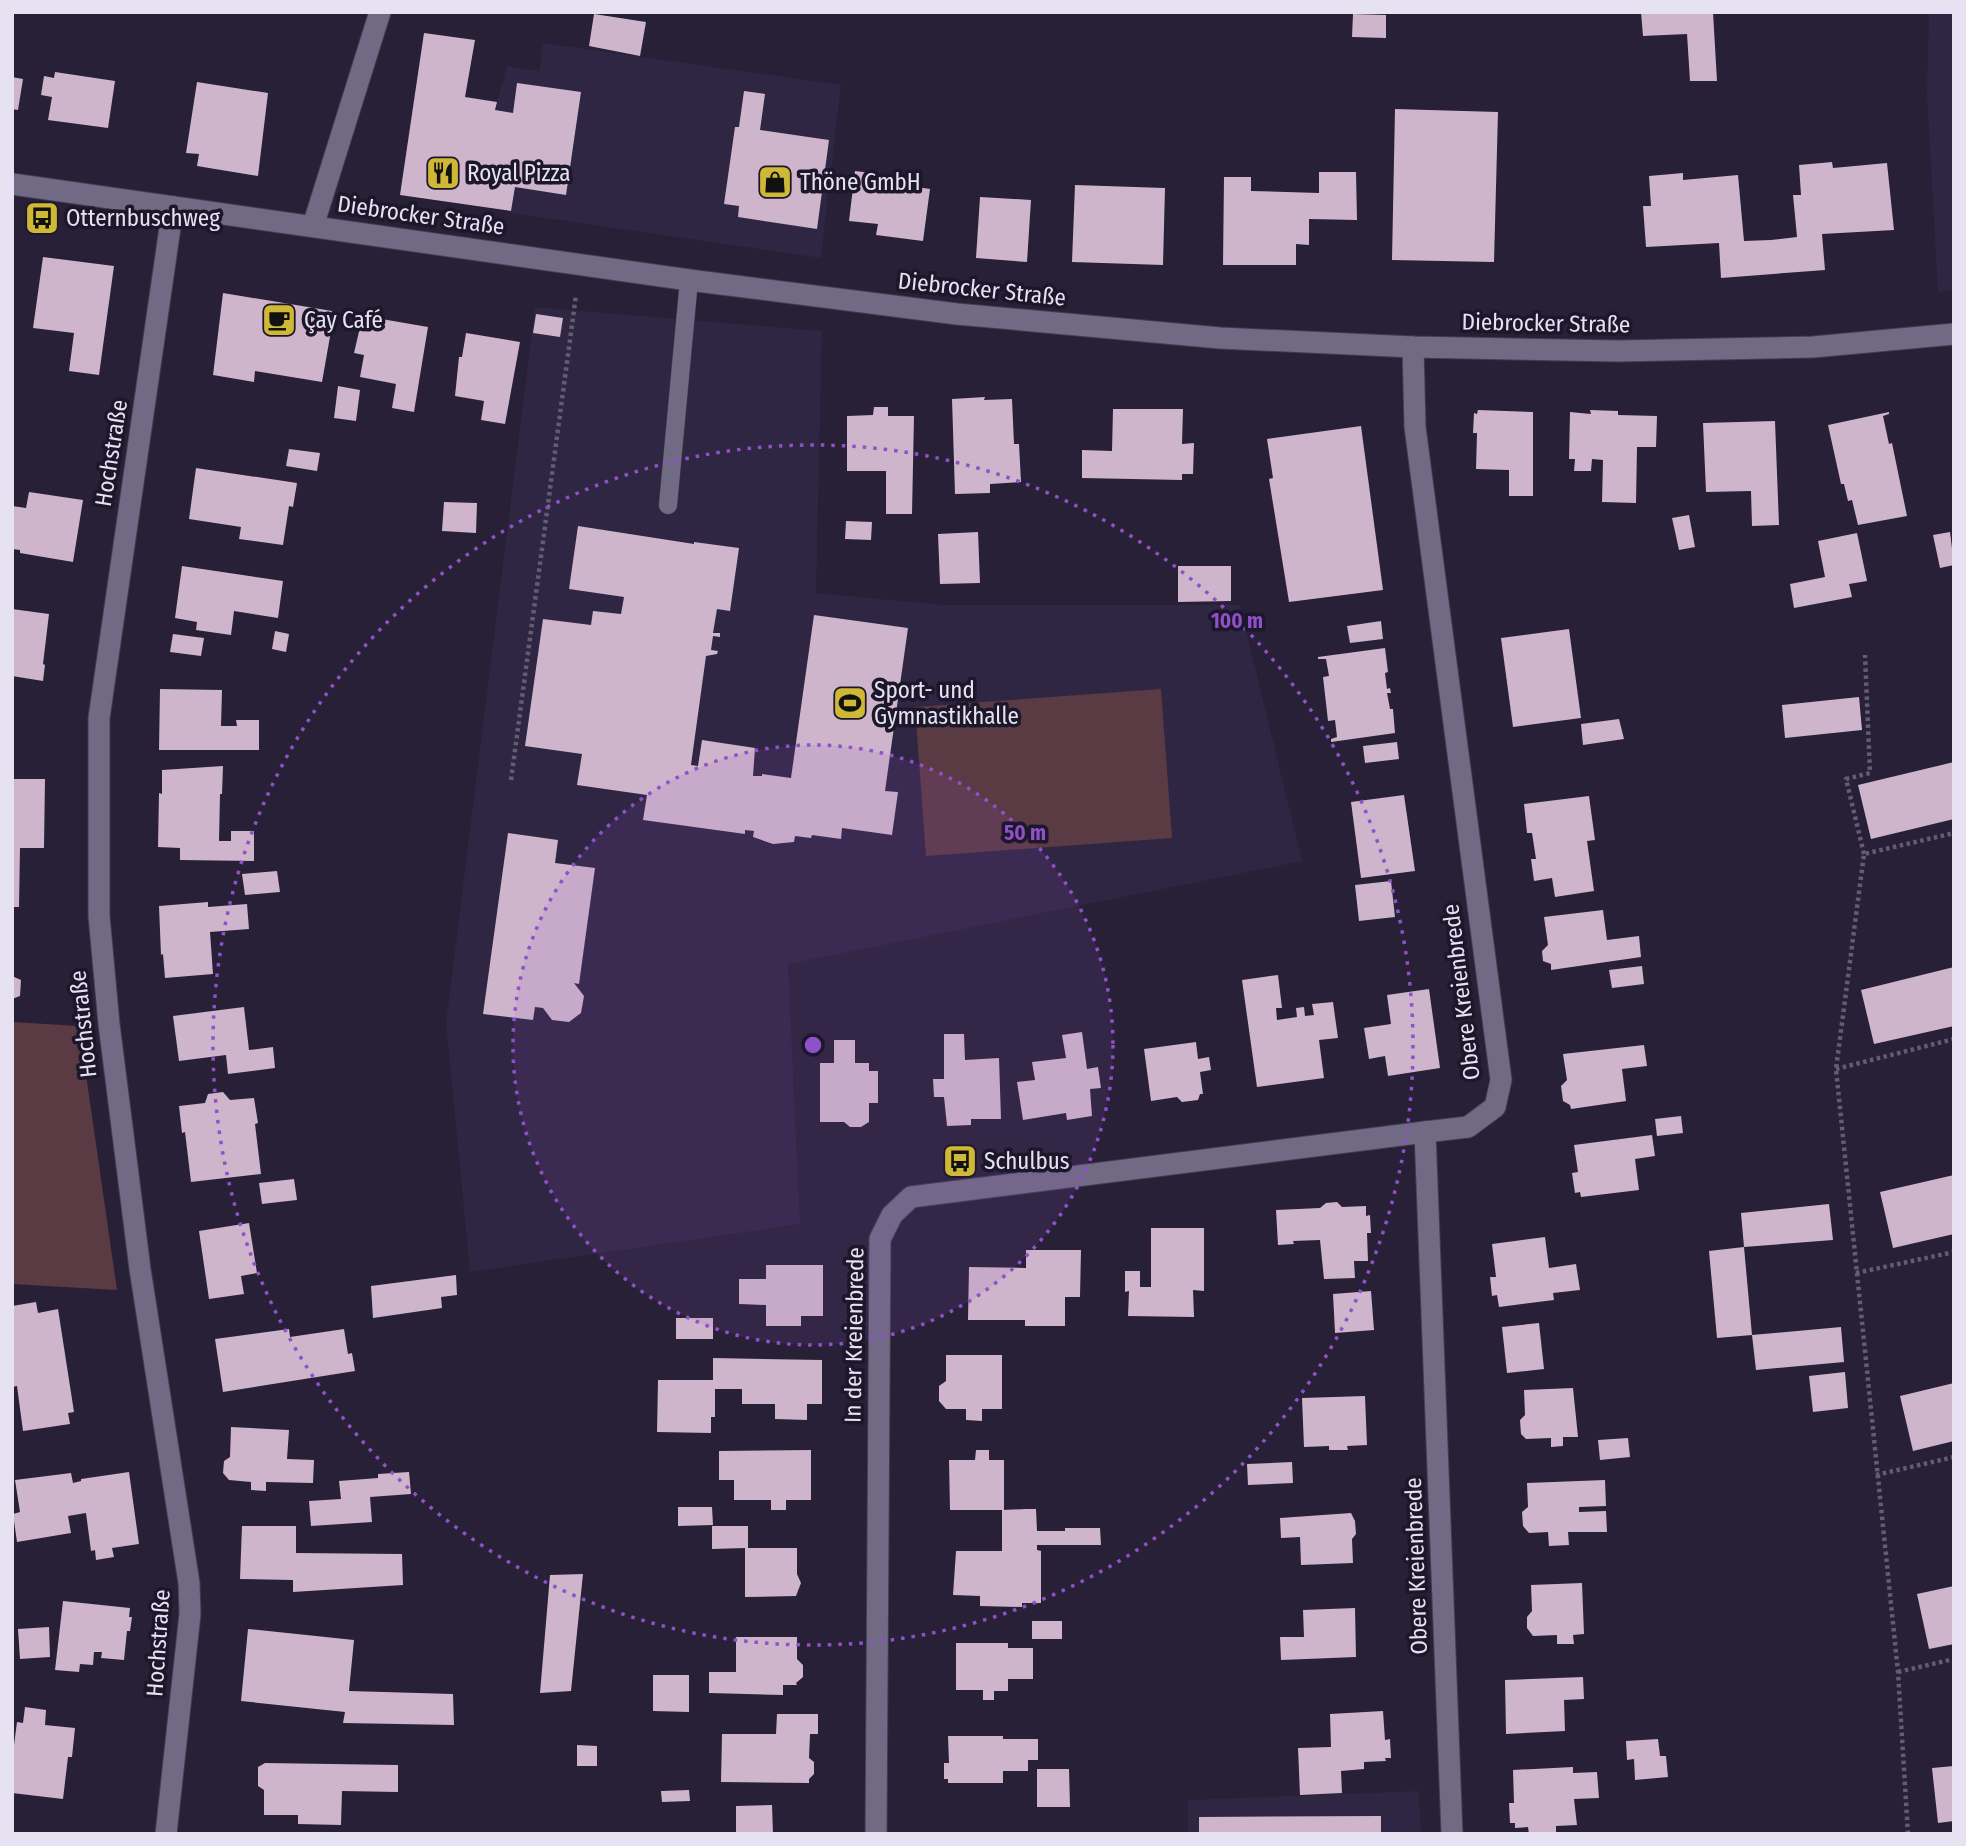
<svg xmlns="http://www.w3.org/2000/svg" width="1966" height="1846" viewBox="0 0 1966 1846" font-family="'Fira Sans Condensed',sans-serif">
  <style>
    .built { fill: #2f2643 }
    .green { fill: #5a3a43 }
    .building { fill: #ceb5cb }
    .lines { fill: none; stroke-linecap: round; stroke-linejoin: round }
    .lane-casing { stroke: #433d50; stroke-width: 19 }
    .street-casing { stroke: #433d50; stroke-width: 23 }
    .secondary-casing { stroke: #433d50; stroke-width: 23 }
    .path { stroke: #645d71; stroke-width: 4.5; stroke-dasharray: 3.5 3.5; stroke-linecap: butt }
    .lane { stroke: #716a84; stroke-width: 18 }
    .street { stroke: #716a84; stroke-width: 21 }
    .secondary { stroke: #716a84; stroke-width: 21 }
    .ring { fill: none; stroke: #9050c9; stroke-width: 3.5; stroke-dasharray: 3.5 7 }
    .labels { text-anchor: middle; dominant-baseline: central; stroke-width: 7; stroke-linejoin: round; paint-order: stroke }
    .poi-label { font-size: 23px; fill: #e6e2f1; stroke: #1d172c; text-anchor: start }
    .street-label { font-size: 23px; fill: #e6e2f1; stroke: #1d172c }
    .centre { fill: #9050c9; stroke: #1d172c; stroke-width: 3.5 }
    .ring-label { font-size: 21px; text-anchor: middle; font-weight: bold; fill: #9050c9; stroke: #1d172c; stroke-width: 7; stroke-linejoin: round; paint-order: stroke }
  </style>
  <rect width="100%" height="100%" fill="#272036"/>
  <g class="built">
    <path d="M1929,12h25v278l-16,2 -11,-198z"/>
    <path d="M543,43l298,42 -20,173 -310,-45 4,-26 -30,-4 12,-81 10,-36 32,5z"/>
    <path d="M535,307l287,24 -6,262 128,12h296l62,256 -514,103 12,260 -330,48 -24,-249z"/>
    <path d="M1419,1791l2,43h-233v-34z"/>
  </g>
  <g class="green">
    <path d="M1161,689l11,149 -246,18 -11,-149z"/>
    <path d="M12,1022l67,4 38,264 -105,-6z"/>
  </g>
  <g class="building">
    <path d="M1641,12h72l4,69h-27l-3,-47 -44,2z"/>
    <path d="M594,14l52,8 -6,34 -51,-10z"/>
    <path d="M1353,14l33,1v23l-34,-1z"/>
    <path d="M424,33l51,7 -10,57 32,5 -2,8 18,3 4,-30 64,9 -15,103 -51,-8 -4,24 -111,-16z"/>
    <path d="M55,72l60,9 -7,47 -60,-8 4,-23 -11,-2 3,-19 10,2z"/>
    <path d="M12,77l11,2 -5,31 -6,-1z"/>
    <path d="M197,82l71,11 -10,83 -61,-10 2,-12 -13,-1z"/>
    <path d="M744,91l21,3 -5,36 69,10 -12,89 -79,-12 1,-11 -15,-2 11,-77h4z"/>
    <path d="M1395,109l103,3 -4,150 -102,-2z"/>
    <path d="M1832,162l1,6 54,-5 7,67 -72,4 3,36 -104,8 -2,-35 -73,4 -3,-41h8l-2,-30 34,-3v7l55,-5 6,66 27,-1 26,-3 -4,-42h8l-2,-30z"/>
    <path d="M855,171l49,6 -1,8 27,4 -7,52 -47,-6 2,-11 -29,-3z"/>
    <path d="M1319,172h37l1,48 -48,-1v26l-13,-1v21h-73l1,-88h27v14l68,2z"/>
    <path d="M1075,185l90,3 -2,77 -91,-3z"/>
    <path d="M980,197l51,3 -4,62 -51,-4z"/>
    <path d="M43,257l71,9 -15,109 -30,-4 5,-38 -41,-5z"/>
    <path d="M223,293l109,18 -1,2 3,1 -12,68 -67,-11 -1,11 -41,-7z"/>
    <path d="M536,314l27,4 -3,19 -27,-4z"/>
    <path d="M370,317l58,10 -14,85 -22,-4 4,-24 -36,-7 4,-22 -10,-2 7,-30 8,1z"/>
    <path d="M466,333l54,9 -15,82 -24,-4 3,-19 -29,-5 4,-39h3z"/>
    <path d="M338,386l22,4 -4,31 -22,-3z"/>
    <path d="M985,397l-1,3 28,-1 2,45h5l2,38 -31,2v9l-35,1 -3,-95z"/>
    <path d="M874,407h14v9h26l-2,98h-26v-43h-39v-55l26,-1z"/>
    <path d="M1113,409h70l-1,35 12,-1 -1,31h-11v6l-100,-2v-28l30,1z"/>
    <path d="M1478,410l55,2v84h-24v-26l-33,-1 1,-36h-4l1,-20 3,1z"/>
    <path d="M1590,410l28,1v4l39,1 -1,31h-19l-1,56 -34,-1 1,-42 -11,-1 -1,12h-17l1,-12h-6l1,-47 21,2z"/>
    <path d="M1889,412v2l-6,2 6,28 3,-1 15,73 -49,9 -6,-25 -4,1 -4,-17h-3l-13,-59z"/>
    <path d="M1775,421l4,104 -27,1 -1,-35 -45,1 -3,-69z"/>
    <path d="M1361,426l22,164 -94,12 -20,-123 4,-1 -6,-39z"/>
    <path d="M289,449l31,4 -3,18 -31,-5z"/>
    <path d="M196,468l101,15 -4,24 -4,-1 -6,39 -44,-6 2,-12 -52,-8z"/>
    <path d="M29,492l54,8 -10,62 -53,-9v-3l-8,-1v-43l14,2z"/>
    <path d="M444,502l33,1 -1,30 -34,-2z"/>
    <path d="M1689,515l6,32 -16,3 -7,-32z"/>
    <path d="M846,521l26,1 -1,18 -26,-1z"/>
    <path d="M578,526l116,18v-2l45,6 -9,63 -13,-2 -4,24h7v4l-7,-1 -2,14 7,1 -1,3 -11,2 -15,109 7,1 4,-26 53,8 -2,28h9v-2l29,4 23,-163 94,13 -23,163 13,1 -6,43 -50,-7 -1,11 -29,-4 -1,3 -16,-2 -1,6 -21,2 -20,-7 1,-6 -9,-1v4l-102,-14 4,-25 -70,-10 5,-31 -57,-8 18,-127 48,6 2,-14 28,3 3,-17 -55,-8z"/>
    <path d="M978,532l2,51 -40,1 -2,-50z"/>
    <path d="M1950,532l4,33 -14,3 -7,-33z"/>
    <path d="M1857,533l10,48 -18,3 3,13 -58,11 -4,-24 35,-7 -7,-36z"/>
    <path d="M182,566l101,15 -5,37 -44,-7 -3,24 -35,-5 1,-8 -22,-4z"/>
    <path d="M1178,566h53v35l-53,1z"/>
    <path d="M12,609l37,5 -6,50 2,1 -2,16 -31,-5z"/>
    <path d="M1381,621l2,18 -33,4 -3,-17z"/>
    <path d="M1569,629l12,89 -68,9 -12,-89z"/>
    <path d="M275,631l14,3 -3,18 -14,-3z"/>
    <path d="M173,634l31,4 -3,18 -31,-4z"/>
    <path d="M1385,648l3,24 -3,1 2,16 3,-1 1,5h-4l3,16h3l2,24 -64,9v-3l6,-2 -2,-17 -7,1 -5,-44 6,-1 -3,-17h-8v-2z"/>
    <path d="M160,689l62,1 -1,36h16l-1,-6h23v30h-100z"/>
    <path d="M1859,697l3,33 -77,8 -3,-33z"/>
    <path d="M1619,719l5,20 -41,6 -2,-21z"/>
    <path d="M1397,742l2,17 -34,4 -2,-17z"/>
    <path d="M1954,762v57l-83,20 -13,-54z"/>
    <path d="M223,766l-1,28h-2l-1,47h12v-10h23v30l-74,-1v-12l-22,-1 1,-54 3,1v-24z"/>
    <path d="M12,779h33l-1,69h-24l-1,59h-7z"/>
    <path d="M1404,795l11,76 -54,7 -10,-76z"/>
    <path d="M1589,796l6,44 -8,1 7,50 -39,6 -3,-19 -18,3 -3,-22h5l-4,-26h-5l-3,-29z"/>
    <path d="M508,833l50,7 -3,23 40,5 -16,116 -5,-1 10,13 -3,17 -12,9 -17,-2 -9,-12 -8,-1 -2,13 -50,-6z"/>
    <path d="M277,871l3,21 -35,3 -3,-21z"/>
    <path d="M1391,881l4,36 -36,4 -4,-36z"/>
    <path d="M208,902v5l39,-3 2,25 -39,3 3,42 -48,4 -2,-24 -2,1 -2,-49z"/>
    <path d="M1603,910l4,30 32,-4 2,21 -90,13v-6l-8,-3 -1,-10 6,-6 -4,-28z"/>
    <path d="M1642,966l2,18 -32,4 -3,-18z"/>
    <path d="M1954,967v59l-80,18 -13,-54z"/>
    <path d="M1278,975l4,33h-6l1,12 20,-3 -1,-9 8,-1 1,9 9,-1 -2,-11 21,-2 5,36 -19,2 5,38 -67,9 -15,-107z"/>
    <path d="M12,976l9,4 -1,16 -8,3z"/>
    <path d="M1429,989l11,79 -52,8 -3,-20 -16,3 -5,-31 27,-4 -4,-29z"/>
    <path d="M244,1007l5,43 24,-3 2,21 -47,6 -2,-19 -47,6 -6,-45z"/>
    <path d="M1082,1032l5,37 11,-2 3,21 -11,1 2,27 -25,4 -1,-7 -43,7 -6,-38 18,-2 -3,-18 34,-4 -4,-23z"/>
    <path d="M944,1034h20l1,26 34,-2 2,61h-30v6l-24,1 -3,-29h-10l-1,-18h11z"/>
    <path d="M834,1040h21v23h14v8h9v32h-9v19l-8,5h-11l-6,-5h-24v-59h14z"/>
    <path d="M1196,1042l2,17 11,-2 2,13 -11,2 3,22h-3l-2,6 -16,2 -5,-5 -26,4 -7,-52z"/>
    <path d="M1644,1045l3,21 -25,3 4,32 -55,8 -1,-4 -7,-4 -2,-15 6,-6 -4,-26z"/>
    <path d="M223,1092l7,8 24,-2 4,25 -3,1 6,50 -70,8 -6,-50 -3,1 -3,-27 26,-3 3,-9z"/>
    <path d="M1681,1116l2,17 -26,3 -2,-17z"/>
    <path d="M1652,1135l3,21 -20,3 4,31 -58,7 -1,-5 -5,1 -3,-20 6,-1 -4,-27z"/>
    <path d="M1954,1175v59l-61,14 -13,-56z"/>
    <path d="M294,1179l3,21 -35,4 -3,-21z"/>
    <path d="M1337,1202l5,5 24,-1v10l4,-1 1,18h-4l1,28h-14l1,17 -31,1 -4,-39 -27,1 1,3 -16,1 -2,-35 44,-2 6,-5z"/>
    <path d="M1829,1204l4,36 -89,7 -3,-34z"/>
    <path d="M249,1223l8,50 -16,3 3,18 -35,5 -10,-68z"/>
    <path d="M1151,1228h53v63l-11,-1 1,27 -66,-1 1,-25 -4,1v-21h15v16h11z"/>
    <path d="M1545,1237l4,31 27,-4 4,26 -27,3 1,7 -55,7 -2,-12 -5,1 -2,-19h6l-4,-33z"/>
    <path d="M1744,1247l8,88 -35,3 -8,-87z"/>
    <path d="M1026,1250h55l-1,47h-15v29h-40v-6h-57l1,-53 57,1z"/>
    <path d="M766,1265h57v51h-22v10h-35v-21l-27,-1v-25h27z"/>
    <path d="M456,1275l1,20 -16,2 1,11 -69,10 -2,-32z"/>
    <path d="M1371,1291l3,39 -39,3 -2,-39z"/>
    <path d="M36,1302l2,11 20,-4 16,103 -6,1 2,11 -47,7 -6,-45 -5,1v-81z"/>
    <rect x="676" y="1318" width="37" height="21"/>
    <path d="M1539,1323l5,46 -37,4 -5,-46z"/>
    <path d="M1841,1327l3,35 -88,8 -4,-35z"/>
    <path d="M289,1329l1,8 54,-8 4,25 4,-1 3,18 -132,21 -8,-53z"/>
    <path d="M946,1355h56v54h-20v12l-16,-1v-11h-20l-7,-8v-15l7,-5z"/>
    <path d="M713,1358l109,2v44h-15v16l-32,-1v-15h-33v-15h-27v28h-4v16l-54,-1 1,-52h55z"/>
    <path d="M1845,1372l3,36 -35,4 -4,-36z"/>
    <path d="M1954,1383v58l-41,10 -13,-55z"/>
    <path d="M1573,1388l5,49h-15v9l-12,1v-9l-25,1 -5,-5 -1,-14 5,-5 -1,-25z"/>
    <path d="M1365,1396l2,49 -20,1 1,4h-19v-4l-25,1 -2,-49z"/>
    <path d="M231,1427l58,3 -2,29 27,1 -1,23 -47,-1v9l-15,-1v-8l-22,-2 -6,-7 1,-12 6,-4z"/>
    <path d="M1628,1438l2,19 -30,3 -2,-20z"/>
    <path d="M811,1450v50h-25v10h-15v-10h-37v-20h-15v-29z"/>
    <path d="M976,1450h13v10h15v50h-54l-1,-50h26z"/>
    <path d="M1292,1462l1,21 -45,2 -1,-21z"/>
    <path d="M129,1472l10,72 -27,4 2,9 -18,3 -1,-10 -4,1 -5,-38 -18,3 3,17 -54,9 -4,-28 7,-2 -5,-32 56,-7 2,10 8,-2v-2z"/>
    <path d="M409,1472l2,22 -41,3 2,25 -61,4 -2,-25 32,-2 -2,-18 39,-3v-4z"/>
    <path d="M1605,1480l1,26 -27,1v5l27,-1 1,21h-39l1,13 -20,1 -1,-14 -19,1 -6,-7 -1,-14 6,-5 -1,-24z"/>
    <path d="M678,1507h34l1,18 -35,1z"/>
    <path d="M1026,1509h10l1,22h28v-3h35l1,17h-64v5l4,1v52h-19v4l-42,-1v-10l-27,-1 3,-44h46v-41z"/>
    <path d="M1351,1513l4,8 1,13 -4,5 1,24 -52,2 -1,-28 -19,1 -1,-20z"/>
    <path d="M242,1526h54v27l106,1 1,31 -110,7v-12l-53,-1z"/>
    <path d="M712,1526h36v22h49v26l4,9 -5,13 -51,1v-49l-33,1z"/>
    <path d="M583,1574l-12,117 -31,2 10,-118z"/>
    <path d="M1582,1583l2,51 -11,1 1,9h-17v-9l-24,1 -6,-8v-11l5,-6 -1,-26z"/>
    <path d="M1954,1586v58l-25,5 -12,-55z"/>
    <path d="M63,1601l67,7 -1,9h3l-2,14h-3l-3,29 -23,-2 1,-6h-8l-1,13 -13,-1 -1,8 -24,-2z"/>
    <path d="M1355,1608l1,49 -75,3 -1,-23h24l-1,-27z"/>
    <rect x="1032" y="1621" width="30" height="18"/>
    <path d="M49,1627l1,30 -30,2 -2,-30z"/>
    <path d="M248,1629l106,11 -5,51 104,3 1,31 -111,-2 2,-11 -104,-11z"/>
    <path d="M736,1637h61v22l6,6v12l-7,6 1,2h-14v10l-74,-2v-21h27z"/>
    <path d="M956,1643h52v5h25v31h-25v12h-14v9h-11v-10h-27z"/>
    <path d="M653,1675h36v37l-36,-1z"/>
    <path d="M1583,1677l1,22 -20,1 1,31 -59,3 -1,-54z"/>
    <path d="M25,1707l21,3 -1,15 30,3 -3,29h-4l-5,42 -51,-6v-33l5,-38 6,1z"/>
    <path d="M1383,1711l2,29 5,-1 1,19h-6l1,3 -22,1v7l-23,2 1,22 -42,2 -2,-47 33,-1 -1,-33z"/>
    <path d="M777,1714h41v20h-8l-1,24 5,4v12l-5,5v4l-88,-1 1,-48h54z"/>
    <path d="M948,1736h55v3h35v21h-10v11h-25v12h-55v-4h-4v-16h5z"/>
    <path d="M1658,1739l2,17h6l2,21 -33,3 -1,-21 -7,1 -1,-19z"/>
    <path d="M577,1745l20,1v20h-20z"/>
    <path d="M265,1763l133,2v27l-56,-1 -1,34 -43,-1v-9h-34v-25l-6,-4v-19z"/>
    <path d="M1954,1766v55l-16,2 -6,-55z"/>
    <path d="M1573,1767v6l24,-1 2,26 -25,1 3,26 -21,1v8h-27l-1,-7 -13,1v-5h-5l-1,-20h5l-1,-33z"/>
    <path d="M1037,1769h32l1,38h-33z"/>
    <path d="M689,1790l1,11 -28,1 -1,-11z"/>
    <path d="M772,1805l1,29h-37v-28z"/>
    <path d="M1381,1816v18h-182v-17z"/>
  </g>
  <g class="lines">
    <g class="lane-casing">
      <path id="lane" d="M668,505l21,-225"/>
    </g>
    <g class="street-casing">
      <g id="street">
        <path d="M313,226l67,-214"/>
        <path d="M1413,347l2,80 86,653 -6,27 -27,20 -43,5 27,702"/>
        <path d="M166,1834l24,-220 -1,-31 -49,-314 -31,-245 -10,-108v-198l74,-511"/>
        <path d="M876,1834l4,-595 12,-24 19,-18 514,-65"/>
      </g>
    </g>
    <g class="secondary-casing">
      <path id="secondary" d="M12,184l677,96 268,34 263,24 193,9 205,4 195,-4 141,-13"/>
    </g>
    <g class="path">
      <path d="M511,780l65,-485"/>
      <path d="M1864,854l-18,-75 24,-6 -5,-118"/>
      <path d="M1836,1069l118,-30"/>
      <path d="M1856,1273l98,-21"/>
      <path d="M1876,1475l78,-18"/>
      <path d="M1898,1672l56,-13"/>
      <path d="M1908,1834l-10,-162 -62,-603 28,-215 90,-21"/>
    </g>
    <use href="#lane" class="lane"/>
    <use href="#street" class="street"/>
    <use href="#secondary" class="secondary"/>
  </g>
  <circle cx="813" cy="1045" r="300" fill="#9050c9" fill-opacity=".12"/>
  <g class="ring">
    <circle cx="813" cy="1045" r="300"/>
    <circle cx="813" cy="1045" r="600"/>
  </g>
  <defs>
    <g id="restaurant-square" transform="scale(1.75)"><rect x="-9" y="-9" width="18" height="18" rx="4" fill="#d0b837" stroke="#1d172c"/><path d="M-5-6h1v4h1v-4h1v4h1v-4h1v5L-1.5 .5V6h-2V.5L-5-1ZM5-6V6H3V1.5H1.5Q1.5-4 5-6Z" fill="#111"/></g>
    <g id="shop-square" transform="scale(1.75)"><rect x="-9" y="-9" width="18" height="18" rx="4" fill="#d0b837" stroke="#1d172c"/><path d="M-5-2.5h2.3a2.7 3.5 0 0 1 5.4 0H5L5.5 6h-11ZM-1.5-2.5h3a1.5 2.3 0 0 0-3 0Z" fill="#111"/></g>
    <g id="bus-square" transform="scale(1.75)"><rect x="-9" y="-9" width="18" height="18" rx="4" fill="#d0b837" stroke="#1d172c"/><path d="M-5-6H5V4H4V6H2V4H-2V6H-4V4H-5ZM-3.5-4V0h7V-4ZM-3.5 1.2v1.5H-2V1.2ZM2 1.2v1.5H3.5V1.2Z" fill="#111"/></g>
    <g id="cafe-square" transform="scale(1.75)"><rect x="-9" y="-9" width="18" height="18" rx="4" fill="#d0b837" stroke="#1d172c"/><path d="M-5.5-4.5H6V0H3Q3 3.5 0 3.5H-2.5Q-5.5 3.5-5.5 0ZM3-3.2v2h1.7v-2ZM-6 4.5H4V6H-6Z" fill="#111"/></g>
    <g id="stadium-square" transform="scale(1.75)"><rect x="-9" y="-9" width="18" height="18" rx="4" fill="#d0b837" stroke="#1d172c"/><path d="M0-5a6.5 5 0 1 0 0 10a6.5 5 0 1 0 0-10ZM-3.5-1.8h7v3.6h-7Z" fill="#111"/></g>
  </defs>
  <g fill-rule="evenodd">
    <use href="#restaurant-square" x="443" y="173"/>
    <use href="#shop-square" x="775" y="182"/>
    <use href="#bus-square" x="42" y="218"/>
    <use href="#cafe-square" x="279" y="320"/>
    <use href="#stadium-square" x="850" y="703"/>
    <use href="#bus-square" x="960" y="1161"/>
  </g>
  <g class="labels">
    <g class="poi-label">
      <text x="467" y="173">Royal Pizza</text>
      <text x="800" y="182">Thöne GmbH</text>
      <text x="66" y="218">Otternbuschweg</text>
      <text x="304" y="320">Çay Café</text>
      <text x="874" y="690">Sport- und<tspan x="874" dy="26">Gymnastikhalle</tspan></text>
      <text x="984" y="1161">Schulbus</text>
    </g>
    <g class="street-label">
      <text transform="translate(421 215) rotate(8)">Diebrocker Straße</text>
      <text transform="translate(982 289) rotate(6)">Diebrocker Straße</text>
      <text transform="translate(1546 323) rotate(1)">Diebrocker Straße</text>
      <text transform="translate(111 453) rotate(-81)">Hochstraße</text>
      <text transform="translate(1461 992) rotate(-97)">Obere Kreienbrede</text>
      <text transform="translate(83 1024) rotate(-96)">Hochstraße</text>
      <text transform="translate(854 1335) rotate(-89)">In der Kreienbrede</text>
      <text transform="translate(1416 1566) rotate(-92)">Obere Kreienbrede</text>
      <text transform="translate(158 1643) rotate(-86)">Hochstraße</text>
    </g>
  </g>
  <circle cx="813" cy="1045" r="10" class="centre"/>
  <g class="ring-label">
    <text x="1237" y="628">100 m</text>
    <text x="1025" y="840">50 m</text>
  </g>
  <rect width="1966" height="1846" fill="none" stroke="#e6e2f1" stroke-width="28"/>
</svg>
